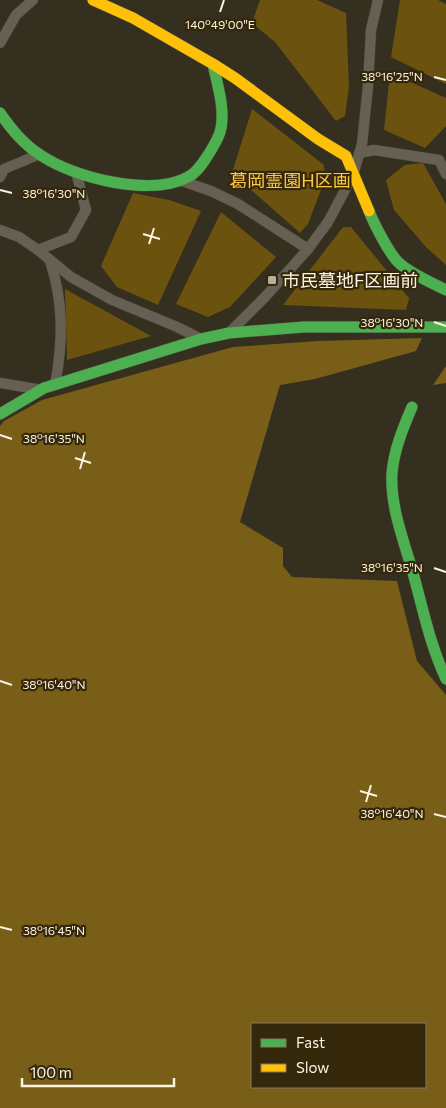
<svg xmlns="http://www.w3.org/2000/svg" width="446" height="1108" viewBox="0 0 446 1108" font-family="Commissioner,'Noto Sans JP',sans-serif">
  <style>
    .green { fill: #6b520f }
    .forest { fill: #785e17; fill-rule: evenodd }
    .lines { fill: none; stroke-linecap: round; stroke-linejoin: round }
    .street-casing { stroke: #4f4a3c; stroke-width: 11 }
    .fast-casing { stroke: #4f4a3c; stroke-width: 12 }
    .slow-casing { stroke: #4f4a3c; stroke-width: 12 }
    .street { stroke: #656053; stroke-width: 10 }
    .fast { stroke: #4caf50; stroke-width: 11 }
    .slow { stroke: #ffc107; stroke-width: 11 }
    .ticks { fill: none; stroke: #fbf4e3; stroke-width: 2 }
    .poi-dot { fill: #b6af9e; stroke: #35280a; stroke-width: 2 }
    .labels { text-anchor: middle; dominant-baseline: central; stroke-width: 4.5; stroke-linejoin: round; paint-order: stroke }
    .park-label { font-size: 18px; fill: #fcc845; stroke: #35280a }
    .poi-label { font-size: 18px; fill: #fbf4e3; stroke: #35280a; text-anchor: start }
    .ticks-label { font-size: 12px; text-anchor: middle; fill: #fbf4e3; stroke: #35280a; stroke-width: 4.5; stroke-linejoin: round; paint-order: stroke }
  </style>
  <rect width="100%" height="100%" fill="#352f1f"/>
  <g class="green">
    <path d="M260,0h57l29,13 3,74 -4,29 -9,5 -61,-79 -23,-19z"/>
    <path d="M400,0h38l8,4v80l-55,-27z"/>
    <path d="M390,73l56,25v28l-21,22 -41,-18z"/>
    <path d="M252,109l72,56 1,14 -17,45 -8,9 -68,-60z"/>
    <path d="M423,163l23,41v61l-20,-18 -32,-37 -8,-30 19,-15z"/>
    <path d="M133,193l36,7 32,11 -43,94 -41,-18 -16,-21z"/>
    <path d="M221,212l55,45 -46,50 -22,10 -32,-13z"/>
    <path d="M343,227h8l58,71 -3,12 -123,-5z"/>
    <path d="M65,289l86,47 -84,24z"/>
  </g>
  <g class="forest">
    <path d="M422,338l-6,13 -101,28 -35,6 -40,137 43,26v18l9,11 105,4 20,80 29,34v413h-446v-682l4,-5 38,-21 191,-53 85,-6zM425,1024v63h-173v-63z"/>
    <path d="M446,366v17l-13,2z"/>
  </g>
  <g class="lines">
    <g class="street-casing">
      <g id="street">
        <path d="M0,43l16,-28 17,-15"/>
        <path d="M359,153l15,-3 65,10 7,14"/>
        <path d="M0,177l4,-8 36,-15"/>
        <path d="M179,180l32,11 27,13 70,45"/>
        <path d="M0,230l19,7 19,13 33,27 41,23 63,26 26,13"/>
        <path d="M38,250l33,-13 15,-27 -10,-38"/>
        <path d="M50,261c14,42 13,82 5,124"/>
        <path d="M229,333l36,-36 43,-48 20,-27 25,-47 9,-31 6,-58 3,-56 7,-30"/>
        <path d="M0,383l42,7"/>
      </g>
    </g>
    <g class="fast-casing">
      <g id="fast">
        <path d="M0,113c12,17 24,32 42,43 33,22 109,41 146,21 10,-5 16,-16 22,-25 4,-7 10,-16 11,-24 4,-21 -4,-44 -8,-64"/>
        <path d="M369,211c5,13 20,42 29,51 11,11 34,21 48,28"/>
        <path d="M412,407c-9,21 -18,43 -20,66 -2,34 12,68 21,100 10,36 17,72 33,106"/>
        <path d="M0,414l44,-26 157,-49 28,-6 75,-6h142"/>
      </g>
    </g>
    <g class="slow-casing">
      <path id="slow" d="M93,0l40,18 80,46 22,14 83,61 28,17 23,55"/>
    </g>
    <use href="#street" class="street"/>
    <use href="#fast" class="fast"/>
    <use href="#slow" class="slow"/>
  </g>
  <path class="ticks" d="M220,12l4,-12M434,77l12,3M0,190l12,3M143,234l17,5M149,244l5,-16M434,322l12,4M0,435l12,4M75,458l16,5M80,469l5,-17M434,568l12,4M0,681l12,4M360,791l17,5M366,802l5,-17M434,814l12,3M0,927l12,3"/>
  <rect class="poi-dot" x="267" y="275" width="10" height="10" rx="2.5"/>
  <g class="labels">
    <g class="park-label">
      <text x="290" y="180">葛岡霊園H区画</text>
    </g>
    <g class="poi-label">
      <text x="282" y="280">市民墓地F区画前</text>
    </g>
  </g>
  <g class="ticks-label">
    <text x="220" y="29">140°49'00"E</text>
    <text x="392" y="81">38°16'25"N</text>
    <text x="54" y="198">38°16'30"N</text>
    <text x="392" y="327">38°16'30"N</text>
    <text x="54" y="443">38°16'35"N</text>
    <text x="392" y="572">38°16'35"N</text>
    <text x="54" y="689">38°16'40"N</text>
    <text x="392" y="818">38°16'40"N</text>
    <text x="54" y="935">38°16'45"N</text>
  </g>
  <rect x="251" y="1023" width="175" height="65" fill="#35280a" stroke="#847a61"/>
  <rect x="261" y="1039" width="25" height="8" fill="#4caf50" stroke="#847a61"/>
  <text x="296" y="1048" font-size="15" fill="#fbf4e3">Fast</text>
  <rect x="261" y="1064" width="25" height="8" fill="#ffc107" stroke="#847a61"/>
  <text x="296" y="1073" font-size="15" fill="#fbf4e3">Slow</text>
  <path d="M22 1078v8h152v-8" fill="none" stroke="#fbf4e3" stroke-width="2.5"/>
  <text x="30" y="1078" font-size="15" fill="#fbf4e3" stroke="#35280a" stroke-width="4" paint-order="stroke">100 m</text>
</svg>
